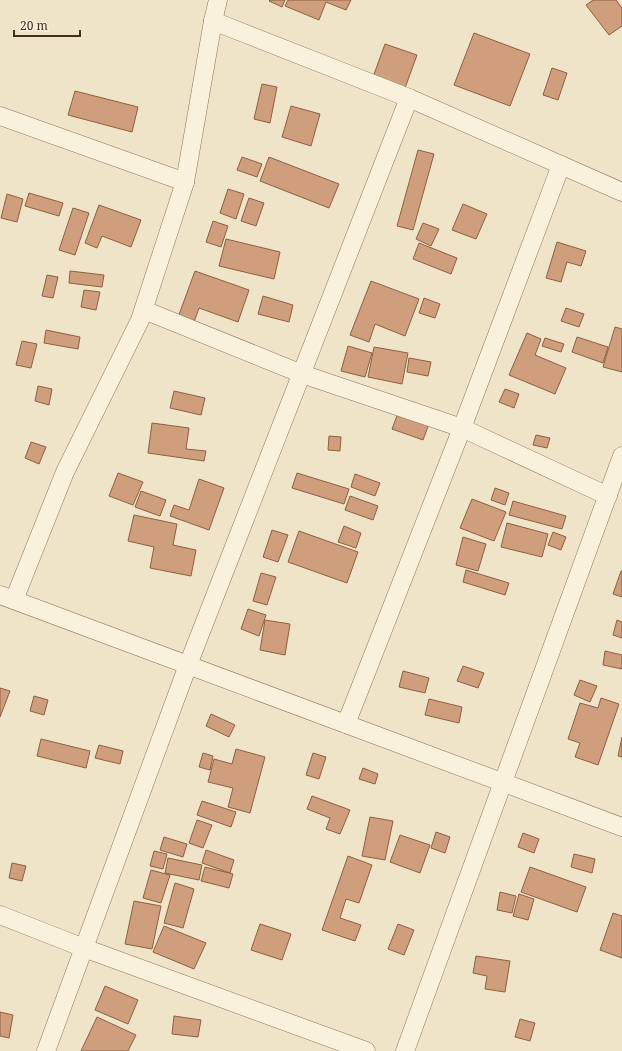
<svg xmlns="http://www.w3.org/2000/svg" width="622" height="1051" viewBox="0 0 622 1051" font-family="'Noto Serif',serif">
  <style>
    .building { fill: #cf9f7d; stroke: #8d5f41 }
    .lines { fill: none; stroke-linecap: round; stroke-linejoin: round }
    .minor-casing { stroke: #8d765c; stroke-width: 19 }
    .minor { stroke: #faf1dc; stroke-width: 18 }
  </style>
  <rect width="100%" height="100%" fill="#f0e4c8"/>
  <g class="building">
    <path d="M270,0h15l-3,7 -13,-6z"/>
    <path d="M288,0h63l-5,10 -20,-8 -7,18 -34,-14z"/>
    <path d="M593,0h23l6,8v18l-13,9 -23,-30z"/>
    <path d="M474,33l56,21 -20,52 -56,-21z"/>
    <path d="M385,44l32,11 -12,33 -32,-11z"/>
    <path d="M552,68l15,5 -9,27 -15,-5z"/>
    <path d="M262,84l15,3 -7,36 -16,-4z"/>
    <path d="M75,91l63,16 -6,25 -64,-17z"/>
    <path d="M291,106l29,8 -9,32 -29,-9z"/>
    <path d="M418,150l16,4 -21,76 -16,-4z"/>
    <path d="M242,157l20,7 -5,13 -20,-7z"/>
    <path d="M269,157l70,27 -10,24 -69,-27z"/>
    <path d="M228,189l16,5 -8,25 -16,-6z"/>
    <path d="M29,193l34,10 -4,13 -34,-10z"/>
    <path d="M7,194l16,5 -6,23 -16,-4z"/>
    <path d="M249,198l15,5 -8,23 -15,-5z"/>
    <path d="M463,204l24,10 -11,25 -24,-9z"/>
    <path d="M99,205l42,15 -10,27 -29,-11 -5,12 -12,-5z"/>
    <path d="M73,208l16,5 -14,42 -16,-5z"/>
    <path d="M213,221l15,5 -7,21 -15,-5z"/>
    <path d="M423,223l16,6 -8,17 -15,-7z"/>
    <path d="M226,239l54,13 -6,27 -55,-13z"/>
    <path d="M557,242l29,9 -5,15 -14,-4 -6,20 -15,-4z"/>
    <path d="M419,243l38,15 -6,16 -38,-15z"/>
    <path d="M70,271l34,4 -2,12 -33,-4z"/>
    <path d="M195,271l54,19 -11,32 -39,-14 -6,17 -16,-5z"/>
    <path d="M47,275l11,2 -5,21 -11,-2z"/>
    <path d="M371,281l48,18 -14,37 -30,-12 -6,18 -19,-7z"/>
    <path d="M84,290l16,2 -4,18 -15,-3z"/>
    <path d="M263,296l30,9 -4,17 -31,-8z"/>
    <path d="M424,298l16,6 -5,14 -16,-5z"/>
    <path d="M566,308l18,6 -5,13 -18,-6z"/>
    <path d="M615,327l7,2v43l-19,-5z"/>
    <path d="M46,330l34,7 -2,12 -34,-6z"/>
    <path d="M527,333l14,6 -6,16 31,13 -11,26 -46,-19z"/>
    <path d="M577,337l31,10 -5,16 -31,-11z"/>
    <path d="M545,338l19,6 -3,8 -19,-6z"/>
    <path d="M22,341l15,3 -6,24 -15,-3z"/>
    <path d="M348,346l24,7 -7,24 -24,-6z"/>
    <path d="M374,347l34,6 -6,31 -34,-7z"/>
    <path d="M409,358l22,4 -3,14 -21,-4z"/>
    <path d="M38,386l14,3 -3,16 -14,-4z"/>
    <path d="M505,389l14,5 -5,14 -15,-6z"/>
    <path d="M174,391l31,7 -4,17 -31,-7z"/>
    <path d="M398,413l31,11 -6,16 -31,-11z"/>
    <path d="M152,423l37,5 -3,21 20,2 -2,10 -56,-8z"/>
    <path d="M536,435l14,3 -3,10 -14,-3z"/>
    <path d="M329,436l12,1 -1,14 -12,-1z"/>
    <path d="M31,442l15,5 -7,17 -14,-6z"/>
    <path d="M118,473l25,9 -10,23 -24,-9z"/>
    <path d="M297,473l52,16 -5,15 -52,-16z"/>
    <path d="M355,474l25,9 -5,13 -24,-9z"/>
    <path d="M199,479l25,9 -15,42 -39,-14 4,-11 15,5z"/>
    <path d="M495,488l14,5 -4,12 -14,-5z"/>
    <path d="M141,491l25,9 -6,16 -25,-9z"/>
    <path d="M350,496l28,10 -5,14 -28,-10z"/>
    <path d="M472,499l34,13 -12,29 -34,-13z"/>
    <path d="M513,501l53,15 -4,13 -53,-14z"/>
    <path d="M134,515l43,9 -4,21 23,5 -5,26 -41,-8 4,-21 -26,-6z"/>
    <path d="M507,523l41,11 -6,23 -41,-10z"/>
    <path d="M344,526l17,7 -5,15 -18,-6z"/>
    <path d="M272,530l16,5 -10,27 -15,-5z"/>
    <path d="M299,531l59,21 -11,31 -59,-21z"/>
    <path d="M553,532l13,5 -5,13 -13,-5z"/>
    <path d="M463,537l23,7 -8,27 -22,-6z"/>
    <path d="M466,570l43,13 -4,12 -42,-13z"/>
    <path d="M621,571h1v26l-9,-3z"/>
    <path d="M261,573l15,4 -9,28 -14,-4z"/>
    <path d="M248,609l18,6 -7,21 -18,-7z"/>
    <path d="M265,620l25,4 -5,31 -25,-5z"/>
    <path d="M617,620l5,2v16l-9,-3z"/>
    <path d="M605,651l17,4v14l-19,-4z"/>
    <path d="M463,666l21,7 -6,15 -21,-7z"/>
    <path d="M403,671l26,7 -4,15 -26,-6z"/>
    <path d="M580,680l17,6 -7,16 -16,-7z"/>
    <path d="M0,688l10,3 -10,26z"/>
    <path d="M34,696l14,4 -4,15 -14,-4z"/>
    <path d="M601,698l18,6 -21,61 -23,-8 5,-14 -12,-4 12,-36 18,5z"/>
    <path d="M429,699l33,8 -3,16 -34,-8z"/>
    <path d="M211,714l24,11 -6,12 -23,-11z"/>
    <path d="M622,737v20l-4,-1z"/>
    <path d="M41,739l49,12 -4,17 -49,-12z"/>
    <path d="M99,745l24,6 -3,13 -25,-6z"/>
    <path d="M236,749l29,8 -15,56 -22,-6 5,-19 -25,-6 6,-23 18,5z"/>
    <path d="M203,753l10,3 -3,14 -11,-3z"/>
    <path d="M313,753l13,4 -7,22 -13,-4z"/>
    <path d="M363,768l15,6 -3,10 -16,-5z"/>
    <path d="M312,796l38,14 -10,24 -14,-5 4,-11 -23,-9z"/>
    <path d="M202,801l34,11 -5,15 -34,-12z"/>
    <path d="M370,817l23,4 -8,39 -23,-4z"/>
    <path d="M197,820l15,5 -9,23 -14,-5z"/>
    <path d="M436,832l14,5 -5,16 -14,-5z"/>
    <path d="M523,833l16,6 -5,14 -16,-6z"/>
    <path d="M400,835l30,10 -10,28 -30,-11z"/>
    <path d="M164,837l23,7 -4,13 -23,-7z"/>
    <path d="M206,850l28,10 -4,13 -28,-10z"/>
    <path d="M154,851l13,3 -4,15 -13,-3z"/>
    <path d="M574,854l21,5 -3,14 -21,-6z"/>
    <path d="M348,856l24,9 -13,38 -13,-4 -6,19 21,7 -6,16 -33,-11z"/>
    <path d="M168,858l34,7 -3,15 -34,-7z"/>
    <path d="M12,863l14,3 -4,15 -13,-3z"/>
    <path d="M205,867l28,7 -4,14 -28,-7z"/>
    <path d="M530,867l56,20 -9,25 -56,-20z"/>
    <path d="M151,870l19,5 -9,28 -18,-5z"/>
    <path d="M175,883l19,6 -11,39 -19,-5z"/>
    <path d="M500,892l16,4 -4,17 -15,-3z"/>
    <path d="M519,894l15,5 -6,21 -15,-4z"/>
    <path d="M134,901l27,5 -9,43 -27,-5z"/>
    <path d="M613,913l9,3v42l-22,-8z"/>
    <path d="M260,924l31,10 -9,26 -31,-10z"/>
    <path d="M398,924l16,6 -10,25 -16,-6z"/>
    <path d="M164,926l42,17 -12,26 -41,-17z"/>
    <path d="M476,956l34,5 -5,31 -20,-3 2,-13 -14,-3z"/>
    <path d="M105,986l33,14 -10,24 -33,-14z"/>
    <path d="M0,1012l13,3 -4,23 -9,-2z"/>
    <path d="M174,1016l27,4 -3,17 -26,-3z"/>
    <path d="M97,1017l39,18 -8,16h-47z"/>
    <path d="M520,1019l15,4 -5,18 -15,-4z"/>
  </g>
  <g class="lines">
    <g class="minor-casing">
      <g id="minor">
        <path d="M213,21l196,77 213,94"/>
        <path d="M0,116l185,66"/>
        <path d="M144,310l158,64 160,54 146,68"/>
        <path d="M0,595l622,232"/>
        <path d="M14,600l51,-128 75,-152 45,-138 28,-161 5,-21"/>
        <path d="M346,724l116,-296 99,-263"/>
        <path d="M0,915l84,33 282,103"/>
        <path d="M46,1051l142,-386 221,-567"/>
        <path d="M405,1051l217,-595"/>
      </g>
    </g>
    <use href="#minor" class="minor"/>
  </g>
  <path d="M14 30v6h66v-6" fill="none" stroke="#3d2e20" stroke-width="2"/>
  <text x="20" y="30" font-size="12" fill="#3d2e20" stroke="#f7eed8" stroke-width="3" paint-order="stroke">20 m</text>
</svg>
